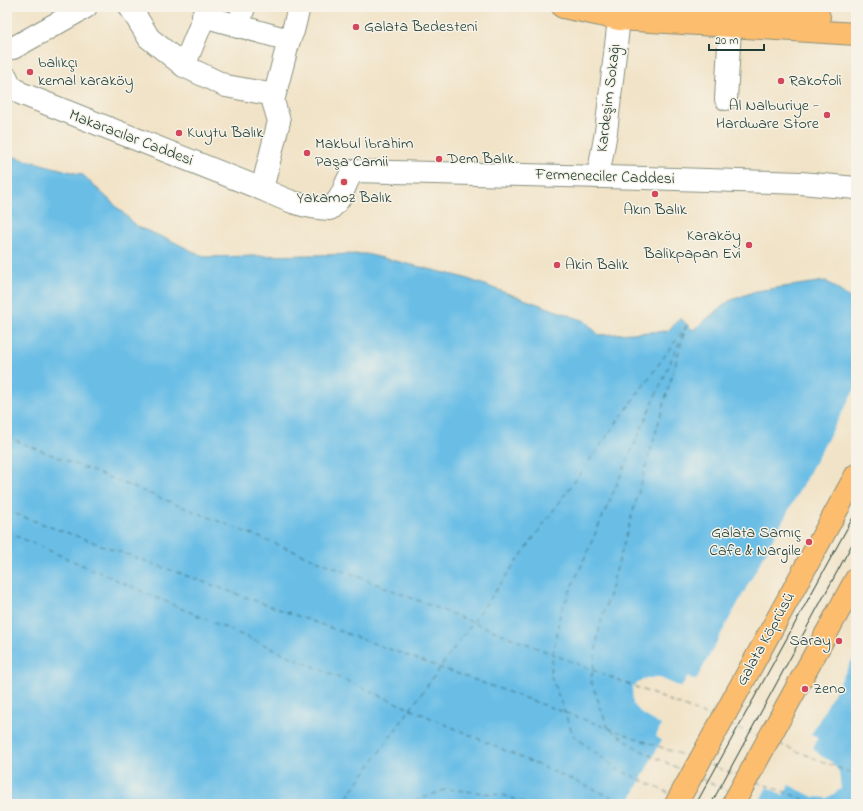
<svg xmlns="http://www.w3.org/2000/svg" width="863" height="811" viewBox="0 0 863 811" font-family="'Indie Flower',sans-serif">
  <style>
    .water { fill: #6abee6; stroke: #447e8d }
    .pier { fill: #f1e3c7 }
    .lines { fill: none; stroke-linecap: round; stroke-linejoin: round }
    .ferry { stroke: #325d60; stroke-width: 1; stroke-dasharray: 5 4; stroke-linecap: butt }
    .minor-casing { stroke: #88907e; stroke-width: 24 }
    .major-casing { stroke: #88907e; stroke-width: 24 }
    .minor { stroke: #fff; stroke-width: 22 }
    .major { stroke: #fcbd6e; stroke-width: 22 }
    .tram { stroke: #1f3d34; stroke-width: 1 }
    .poi-dot { fill: #d1495b; stroke: #f7f3e8; stroke-width: 1.5 }
    .labels { text-anchor: middle; dominant-baseline: central; stroke-width: 3; stroke-linejoin: round; paint-order: stroke }
    .poi-label { font-size: 16px; fill: #1f3d34; stroke: #f7f3e8; text-anchor: start }
    .street-label { font-size: 16px; fill: #1f3d34; stroke: #f7f3e8 }
  </style>
  <rect width="100%" height="100%" fill="#f7f3e8"/>
  <filter id="ink" filterUnits="userSpaceOnUse"><feTurbulence type="fractalNoise" baseFrequency=".025" numOctaves="2"/><feDisplacementMap in="SourceGraphic" scale="8" xChannelSelector="R" yChannelSelector="G"/><feConvolveMatrix kernelMatrix="1 2 1 2 8 2 1 2 1" color-interpolation-filters="sRGB"/></filter>
  <filter id="wash" filterUnits="userSpaceOnUse"><feTurbulence type="fractalNoise" baseFrequency=".012" numOctaves="4" result="noise"/><feDisplacementMap in="SourceGraphic" scale="16" xChannelSelector="R" yChannelSelector="G"/><feGaussianBlur stdDeviation="0.9" result="paint"/><feColorMatrix in="noise" values="0 0 0 0 0 0 0 0 0 0 0 0 0 0 0 0 0 1.4 0 .05"/><feComposite in="paint" operator="in"/></filter>
  <g filter="url(#wash)">
    <rect width="100%" height="100%" fill="#f1e3c7"/>
    <path class="water" d="M7,155l76,20 55,52 36,15 30,15 162,-3 96,23 123,44 14,14 69,-4 12,-13 13,12 36,-29 27,-10 70,-10 25,18h5v505h-849z"/>
    <path class="pier" d="M856,387v266l-45,82 7,3 -5,10 8,8 10,5 8,11 2,17 -14,9 -14,-1 -24,-12 -6,10 -16,-8 -9,17h-130l33,-63 -5,-5 5,-11 -19,-11 -9,-10 -1,-17 14,-9h14l21,9 7,-10 8,3z"/>
    <g class="lines">
      <g class="ferry">
        <path d="M7,437l704,280"/>
        <path d="M7,511l681,246"/>
        <path d="M7,532l620,272"/>
        <path d="M730,725l27,11"/>
        <path d="M608,728l-17,-47 8,-51 87,-303"/>
        <path d="M611,730l29,20 42,20"/>
        <path d="M779,744l77,31"/>
        <path d="M710,765l27,10"/>
        <path d="M702,779l26,12"/>
        <path d="M757,782l60,22"/>
        <path d="M669,793l-52,-24 -44,-34 -23,-62 10,-59 125,-285"/>
        <path d="M747,800l8,4"/>
        <path d="M689,801l6,3"/>
        <path d="M342,804l345,-479"/>
        <path d="M407,804l40,-15 56,6 25,9"/>
      </g>
    </g>
  </g>
  <g filter="url(#ink)">
    <g class="lines">
      <g class="minor-casing">
        <g id="minor">
          <path d="M130,7l19,31 35,28 42,20 48,9"/>
          <path d="M203,16l86,24"/>
          <path d="M238,27l6,-20"/>
          <path d="M13,48l73,-41"/>
          <path d="M184,66l24,-59"/>
          <path d="M7,78l2,6 11,9 242,96c23,11 42,19 68,20 15,-13 13,-24 23,-38l291,7 157,5 55,5"/>
          <path d="M726,99l4,-72"/>
          <path d="M598,177l8,-45 13,-113"/>
          <path d="M262,189l17,-68 -6,-20 16,-61 4,-9 6,-24"/>
        </g>
      </g>
      <g class="major-casing">
        <g id="major">
          <path d="M563,7l56,12 237,15"/>
          <path d="M687,7l132,10"/>
          <path d="M676,804l180,-329"/>
          <path d="M733,804l123,-225"/>
        </g>
      </g>
      <use href="#minor" class="minor"/>
      <use href="#major" class="major"/>
      <g class="tram">
        <path d="M696,804l160,-292"/>
        <path d="M711,804l145,-267"/>
      </g>
    </g>
  </g>
  <g class="poi-dot">
    <circle cx="356" cy="27" r="4"/>
    <circle cx="30" cy="72" r="4"/>
    <circle cx="781" cy="81" r="4"/>
    <circle cx="827" cy="115" r="4"/>
    <circle cx="179" cy="133" r="4"/>
    <circle cx="307" cy="153" r="4"/>
    <circle cx="439" cy="159" r="4"/>
    <circle cx="344" cy="182" r="4"/>
    <circle cx="655" cy="194" r="4"/>
    <circle cx="749" cy="245" r="4"/>
    <circle cx="557" cy="265" r="4"/>
    <circle cx="809" cy="542" r="4"/>
    <circle cx="839" cy="641" r="4"/>
    <circle cx="805" cy="689" r="4"/>
  </g>
  <g class="labels">
    <g class="poi-label">
      <text x="364" y="27">Galata Bedesteni</text>
      <text x="38" y="63">balıkçı<tspan x="38" dy="18">kemal karaköy</tspan></text>
      <text x="789" y="81">Rakofoli</text>
      <text x="819" y="106" text-anchor="end">Al Nalburiye -<tspan x="819" dy="18">Hardware Store</tspan></text>
      <text x="187" y="133">Kuytu Balık</text>
      <text x="315" y="144">Makbul İbrahim<tspan x="315" dy="18">Paşa Camii</tspan></text>
      <text x="447" y="159">Dem Balık</text>
      <text x="344" y="198" text-anchor="middle">Yakamoz Balık</text>
      <text x="655" y="210" text-anchor="middle">Akın Balık</text>
      <text x="741" y="236" text-anchor="end">Karaköy<tspan x="741" dy="18">Balikpapan Evi</tspan></text>
      <text x="565" y="265">Akin Balık</text>
      <text x="801" y="533" text-anchor="end">Galata Sarnıç<tspan x="801" dy="18">Cafe &amp; Nargile</tspan></text>
      <text x="831" y="641" text-anchor="end">Saray</text>
      <text x="813" y="689">Zeno</text>
    </g>
    <g class="street-label">
      <text transform="translate(609 98) rotate(-83)">Kardeşim Sokağı</text>
      <text transform="translate(131 138) rotate(21)">Makaracılar Caddesi</text>
      <text transform="translate(605 177) rotate(2)">Fermeneciler Caddesi</text>
      <text transform="translate(766 639) rotate(-61)">Galata Köprüsü</text>
    </g>
  </g>
  <rect width="863" height="811" fill="none" stroke="#f7f3e8" stroke-width="24"/>
  <path d="M709 44v6h55v-6" fill="none" stroke="#1f3d34" stroke-width="2"/>
  <text x="715" y="44" font-size="12" fill="#1f3d34" stroke="#f7f3e8" stroke-width="3" paint-order="stroke">20 m</text>
</svg>
